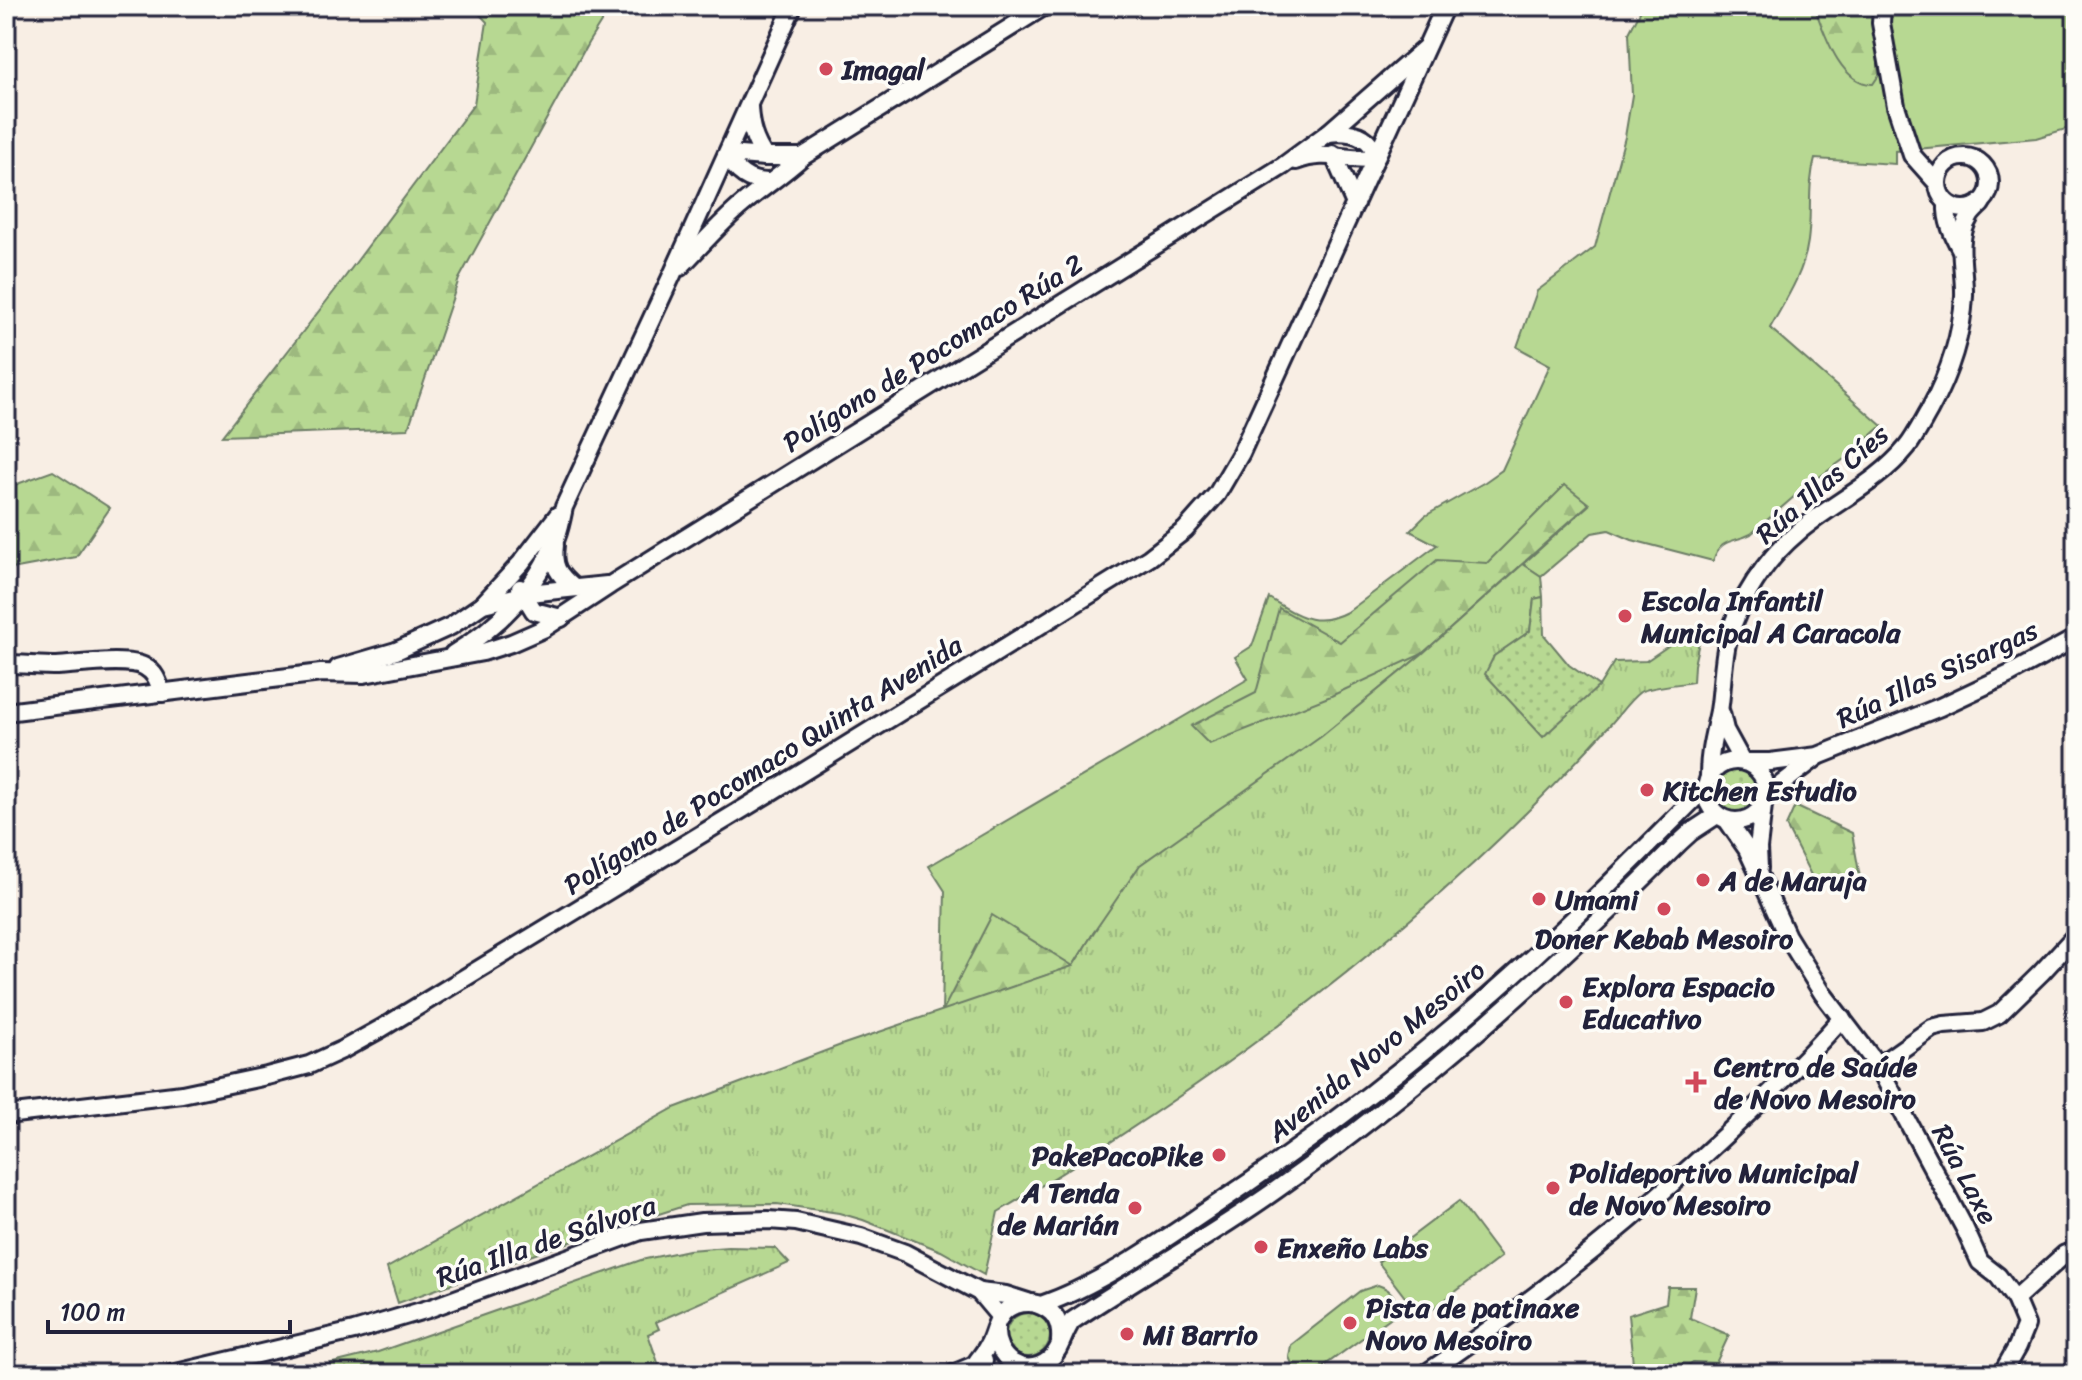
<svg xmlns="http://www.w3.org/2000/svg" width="2082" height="1380" viewBox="0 0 2082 1380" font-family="Sriracha,sans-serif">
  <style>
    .grass { fill: #b7d892; stroke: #6c7d66; stroke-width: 2 }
    .forest { fill: url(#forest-firs); stroke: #6c7d66; stroke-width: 2 }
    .park { fill: url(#park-tufts); stroke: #6c7d66; stroke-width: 2 }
    .garden { fill: url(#garden-dots); stroke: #6c7d66; stroke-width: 2 }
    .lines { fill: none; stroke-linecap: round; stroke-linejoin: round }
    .minor-casing { stroke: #22223b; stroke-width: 22 }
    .minor { stroke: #fdfcf7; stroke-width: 16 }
    .poi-dot { fill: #d1495b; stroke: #fdfcf7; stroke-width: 3 }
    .labels { text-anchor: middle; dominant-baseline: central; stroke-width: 7; stroke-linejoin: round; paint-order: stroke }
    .poi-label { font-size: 28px; font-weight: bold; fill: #22223b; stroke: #fdfcf7; text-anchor: start }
    .street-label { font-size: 28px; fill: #22223b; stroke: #fdfcf7 }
  </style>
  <defs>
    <pattern id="forest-firs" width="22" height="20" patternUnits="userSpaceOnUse" patternTransform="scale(2)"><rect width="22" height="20" fill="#b7d892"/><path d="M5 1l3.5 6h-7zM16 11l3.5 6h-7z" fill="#9db97f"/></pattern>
    <pattern id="park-tufts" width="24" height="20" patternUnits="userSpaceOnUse" patternTransform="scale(2)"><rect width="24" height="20" fill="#b7d892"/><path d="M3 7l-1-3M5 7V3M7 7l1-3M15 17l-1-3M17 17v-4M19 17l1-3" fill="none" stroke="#9db97f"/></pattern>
    <pattern id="garden-dots" width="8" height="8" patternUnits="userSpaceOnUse" patternTransform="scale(2)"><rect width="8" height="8" fill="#b7d892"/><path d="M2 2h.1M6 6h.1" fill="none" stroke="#9db97f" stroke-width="1.8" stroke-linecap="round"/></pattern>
  </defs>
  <rect width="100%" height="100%" fill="#f8eee4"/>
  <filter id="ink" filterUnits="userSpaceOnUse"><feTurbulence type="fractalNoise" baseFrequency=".0125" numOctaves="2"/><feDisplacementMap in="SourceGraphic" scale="16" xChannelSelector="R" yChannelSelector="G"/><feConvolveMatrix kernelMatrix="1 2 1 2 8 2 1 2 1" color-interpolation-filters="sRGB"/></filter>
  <g filter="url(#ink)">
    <g class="grass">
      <path d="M1643,6h433v124l-4,-3 -36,11 -141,13v13l-80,-5c-8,27 -3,54 -7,82 -4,32 -23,60 -38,87l112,98 -31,28 -48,35 -52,45c-18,9 -31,4 -38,27l-81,-21 -23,-10 -17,3 -51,43 -18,-12 66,-59 -25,-20 -68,102 -74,67 -100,82 -228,196 -21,34 -131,46 3,-121 -16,-25 319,-187 -13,-22 17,-11 17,-48c30,18 46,31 80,13l88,-66 -27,-14 15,-15 60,-34 17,-12 48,-105 -33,-18 20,-56 58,-44 30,-110 7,-42 -3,-62z"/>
      <path d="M1459,1201l42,56 -80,61 -43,-56z"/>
      <path d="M1378,1285c15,5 19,14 19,28l-76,55 -14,5 -12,-2 -6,-14 2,-12 69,-54z"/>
    </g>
    <g class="forest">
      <path d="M472,6h139l-23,37 -129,236 -51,150 -186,7 114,-147 138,-185 13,-82z"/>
      <path d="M1814,6h59l6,69 -6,9c-33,1 -49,-52 -59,-78z"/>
      <path d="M53,471l57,37 -34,49 -70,13v-82z"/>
      <path d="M1565,485l24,19 -167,150 -91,42 -122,48 -18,-18 65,-33 23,-85 61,34 97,-82 50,3z"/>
      <path d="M1795,806l57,27 9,50 -45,2 -30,-59z"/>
      <path d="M992,915l81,51 -131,46z"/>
      <path d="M1668,1287h27l-5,31 39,17 -13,28 -23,-1 -18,12h-76l8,-4 27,3 -6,-58 38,-12z"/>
    </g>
    <g class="park">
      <path d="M1523,564l18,12 2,21 -9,2 -4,32 -36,25 105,30 15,-24 32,-1 28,-19h25l-5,23 -1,17c-11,2 -45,5 -53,10 -12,9 -22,25 -33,36 -24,27 -49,53 -75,79 -159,159 -341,290 -534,405l-14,63 -43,-24 -78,-31 -24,-7 -62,-9 -90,1 -129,41 -160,57 -11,-35 287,-160 167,-63 232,-79 21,-34 46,-67 182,-129 100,-82z"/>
      <path d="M728,1247l47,1 14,15 -133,59 3,7 -11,5 14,40h-374l90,-22 263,-92 47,-10z"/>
    </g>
    <g class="garden">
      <path d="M1543,597l1,38 25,30 30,21 -56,51 -58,-63 9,-18 36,-25 4,-32z"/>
      <circle cx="1736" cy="791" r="22"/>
      <circle cx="1028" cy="1335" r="22"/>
    </g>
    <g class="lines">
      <g class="minor-casing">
        <g id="minor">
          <path d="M1882,6l-1,17 15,83 16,49 25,28"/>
          <path d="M749,107c1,20 5,34 16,50h37"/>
          <path d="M727,154c8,18 23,29 43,28"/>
          <path d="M727,154l38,3"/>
          <path d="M1333,154l22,50"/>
          <circle cx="1964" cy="183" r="26"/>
          <path d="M1296,161c31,-12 50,1 80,-3 -2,-4 -2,-9 -5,-13 -9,-13 -29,-14 -43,-12"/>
          <path d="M1947,204c-1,17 6,31 14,46"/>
          <path d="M680,267c21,-21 40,-44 63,-63 19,-16 40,-30 59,-47l243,-151"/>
          <path d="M555,545c-3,22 3,29 19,43"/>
          <path d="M520,588l14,23 27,7"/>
          <path d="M483,604l38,-41 37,-48"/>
          <path d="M453,654c45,-27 84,-66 103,-116 4,-10 6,-21 8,-31l108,-232 121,-269"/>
          <path d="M6,664c17,0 34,2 51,2 21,-1 72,-9 88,1 11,6 13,15 17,26"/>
          <path d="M338,668l58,-17 55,-25 32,-22 55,-12 69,-7"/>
          <path d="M6,712l315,-39 43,1 119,-22 28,-9 32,-14 67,-44 673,-419 45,-33 96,-84"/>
          <path d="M1721,713l4,17 17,31"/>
          <circle cx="1736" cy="791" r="30"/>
          <path d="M1746,762h24l48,-6 122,-49 70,-33 66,-36"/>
          <path d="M1709,776c0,-25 5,-41 10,-65 4,-24 3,-49 9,-72 11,-39 38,-80 69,-106 35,-30 80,-49 110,-86 8,-10 15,-24 22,-36 19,-35 33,-75 35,-115 1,-25 -9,-56 5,-78 2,-5 8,-10 12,-14"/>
          <path d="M1767,795l50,-38"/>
          <path d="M1727,820l20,29 40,87 36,58 55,72 86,161 16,35 18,14 17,23 11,26 -9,22 -13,23 1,4"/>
          <path d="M1759,868l-1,-20 5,-43"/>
          <path d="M1878,1066l54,-38 12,-3 39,-3 16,-8 42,-41 35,-38"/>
          <path d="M6,1115l176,-21 85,-18 42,-11 35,-16 38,-21 392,-238 375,-232 36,-28 32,-36 24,-41 204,-447"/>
          <path d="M979,1292l27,3 22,7"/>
          <path d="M2015,1299l50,-45 11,-2"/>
          <path d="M1041,1305c61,-21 119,-63 173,-99 113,-75 219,-158 319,-249 60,-55 116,-113 173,-170"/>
          <path d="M996,1328c-2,30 28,52 54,31 11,-9 13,-26 22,-38 67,-45 138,-84 204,-131 145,-102 277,-221 403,-347l12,-11 26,-17"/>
          <path d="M976,1363c3,-5 8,-10 11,-16 6,-9 7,-21 13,-30 10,-15 31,-18 45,-9 13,7 16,20 15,33"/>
          <path d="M172,1374l182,-43 74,-22 213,-78 61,-9 66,-2 28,2 65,15 44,16 74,39 21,25"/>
          <path d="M953,1374l31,-13"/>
          <path d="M1425,1374c95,-63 184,-134 269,-210 51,-47 102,-94 148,-146"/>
        </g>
      </g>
      <use href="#minor" class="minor"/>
    </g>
  </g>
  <g class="poi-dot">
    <circle cx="826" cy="69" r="8"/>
    <circle cx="1625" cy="616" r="8"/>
    <circle cx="1647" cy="790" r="8"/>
    <circle cx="1703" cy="880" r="8"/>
    <circle cx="1539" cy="899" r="8"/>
    <circle cx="1664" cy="909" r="8"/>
    <circle cx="1566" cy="1002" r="8"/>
    <path d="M1692 1070h8v8h8v8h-8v8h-8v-8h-8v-8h8z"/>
    <circle cx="1219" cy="1155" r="8"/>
    <circle cx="1553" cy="1188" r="8"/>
    <circle cx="1135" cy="1208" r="8"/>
    <circle cx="1261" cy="1247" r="8"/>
    <circle cx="1350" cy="1323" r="8"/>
    <circle cx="1127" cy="1334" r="8"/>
  </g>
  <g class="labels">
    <g class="poi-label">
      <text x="842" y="69">Imagal</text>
      <text x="1641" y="600">Escola Infantil<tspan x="1641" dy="32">Municipal A Caracola</tspan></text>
      <text x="1663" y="790">Kitchen Estudio</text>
      <text x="1719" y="880">A de Maruja</text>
      <text x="1555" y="899">Umami</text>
      <text x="1664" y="938" text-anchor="middle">Doner Kebab Mesoiro</text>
      <text x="1582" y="986">Explora Espacio<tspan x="1582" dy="32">Educativo</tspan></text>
      <text x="1714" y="1066">Centro de Saúde<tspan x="1714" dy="32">de Novo Mesoiro</tspan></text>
      <text x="1203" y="1155" text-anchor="end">PakePacoPike</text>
      <text x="1569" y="1172">Polideportivo Municipal<tspan x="1569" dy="32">de Novo Mesoiro</tspan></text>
      <text x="1119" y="1192" text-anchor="end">A Tenda<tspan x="1119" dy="32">de Marián</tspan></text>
      <text x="1277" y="1247">Enxeño Labs</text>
      <text x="1366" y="1307">Pista de patinaxe<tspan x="1366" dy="32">Novo Mesoiro</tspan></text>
      <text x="1143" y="1334">Mi Barrio</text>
    </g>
    <g class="street-label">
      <text transform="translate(933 353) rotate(-32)">Polígono de Pocomaco Rúa 2</text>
      <text transform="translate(1822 484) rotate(-41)">Rúa Illas Cíes</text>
      <text transform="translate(1937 674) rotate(-25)">Rúa Illas Sisargas</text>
      <text transform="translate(763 765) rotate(-32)">Polígono de Pocomaco Quinta Avenida</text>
      <text transform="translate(1376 1051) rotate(-39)">Avenida Novo Mesoiro</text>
      <text transform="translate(1965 1174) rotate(62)">Rúa Laxe</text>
      <text transform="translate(546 1241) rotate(-19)">Rúa Illa de Sálvora</text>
    </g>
  </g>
  <rect width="2082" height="1380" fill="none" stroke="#fdfcf7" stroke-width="32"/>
  <rect x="16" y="16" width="2050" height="1348" fill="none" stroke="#22223b" stroke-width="3" filter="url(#ink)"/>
  <path d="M48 1320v12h242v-12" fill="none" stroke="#22223b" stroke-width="4"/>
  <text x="60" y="1320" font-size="24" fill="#22223b" stroke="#fdfcf7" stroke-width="6" paint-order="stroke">100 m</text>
</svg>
